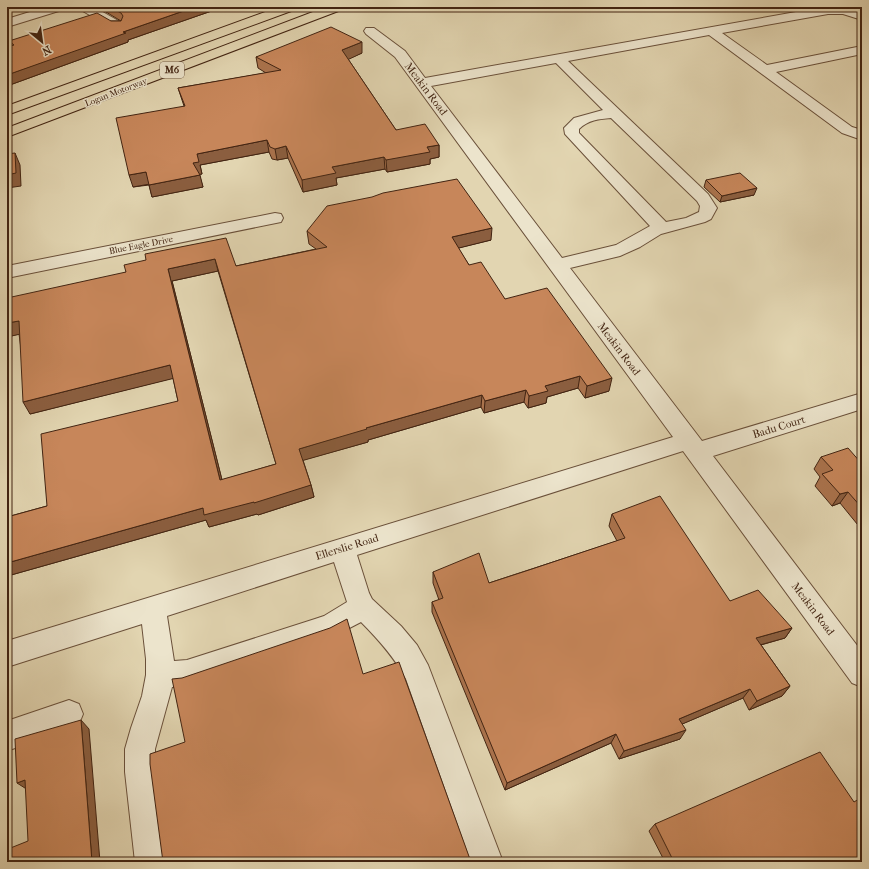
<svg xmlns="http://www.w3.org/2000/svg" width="869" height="869" viewBox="0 0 869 869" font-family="'IM FELL French Canon',serif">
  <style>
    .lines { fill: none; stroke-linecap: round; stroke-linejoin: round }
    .minor-casing { stroke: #6a503a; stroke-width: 2 }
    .highway-casing { stroke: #422412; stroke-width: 2 }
    .minor { fill: #ece4cc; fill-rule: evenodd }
    .highway { fill: #e2d5b1; fill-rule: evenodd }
    .wall { fill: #ab734d; stroke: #422412; fill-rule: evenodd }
    .shaded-wall { fill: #8b5e3f; stroke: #422412 }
    .building { fill: #c7865a; stroke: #422412; fill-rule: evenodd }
    .labels { text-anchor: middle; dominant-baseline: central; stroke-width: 3; stroke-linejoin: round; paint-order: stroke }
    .far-street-label { font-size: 9px; fill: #422412; stroke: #ece4cc }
    .shield { fill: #ece4cc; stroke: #755e4a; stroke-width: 1 }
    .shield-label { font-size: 10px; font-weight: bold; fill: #422412 }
    .street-label { font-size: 11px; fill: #422412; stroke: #ece4cc }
  </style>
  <rect width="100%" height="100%" fill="#e2d5b1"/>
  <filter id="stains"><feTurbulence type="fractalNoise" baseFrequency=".005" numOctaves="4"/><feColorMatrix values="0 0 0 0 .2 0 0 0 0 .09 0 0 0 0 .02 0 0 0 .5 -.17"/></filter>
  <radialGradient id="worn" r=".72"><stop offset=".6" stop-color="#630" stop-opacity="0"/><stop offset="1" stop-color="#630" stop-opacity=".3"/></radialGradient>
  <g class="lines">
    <g class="minor-casing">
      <g id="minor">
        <path d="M46,7h18l-2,3 -55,17v-8z"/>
        <path d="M79,7h15l28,16 2,3 -2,3h-8l-33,-19z"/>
        <path d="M824,7h23l15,5v8l-19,-6h-15l-106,19 45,32 95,-19v8l-86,18 76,55 10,3v10l-20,-7 -133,-98 -141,26 140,133 9,14 -6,11 -6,3 -44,12 -21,13 -20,9 -50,12 132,173 160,-48v16l-149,47 149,196v35l-10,-4 -169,-232 -326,104 12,38 3,6 29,27 16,19 11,20 75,197h-32l-65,-183c-12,-22 -27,-39 -45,-57l-29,15 -145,49 -15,1 -17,62v23l12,90h-32l-10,-90v-23l6,-21 11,-32 4,-21v-16l-4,-35 -135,43v-26l666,-204 -278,-380 -29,-23 -2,-3 2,-3h8l31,23 20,27zM556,63l47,47 -29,8 -10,10 1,6 85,92 -34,19 -54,13 -131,-172zM611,118l86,83 3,5 -1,6 -13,6 -20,4 -87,-89v-4c9,-9 20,-10 32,-11zM334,562l13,40 -23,14 -9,3 -128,41 -13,1 -7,-45z"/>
        <path d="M275,213l6,1 2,4 -2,4 -274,56v-12z"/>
        <path d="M69,700l10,4 4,10 -4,10 -72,27v-30z"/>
      </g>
    </g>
    <g class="highway-casing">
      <g id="highway">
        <path d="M279,7h17l-2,3 -287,105v-9z"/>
        <path d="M326,7h17l-2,3 -334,127v-9z"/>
      </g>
    </g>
    <use href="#minor" class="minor"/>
    <use href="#highway" class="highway"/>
  </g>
  <g class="wall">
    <path d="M100,7h123l-95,33v2l-121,44v-39l3,-1 -1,-5 102,-20h10l-20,-12z"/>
    <path d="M362,53l-14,6 48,71 43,15v12l-9,2v5l-43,8 -2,-3 -49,9 1,7 -34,7 -15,-34 -11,2 -5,-1 -3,-7 -69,13 2,9h-3l4,13 -51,10 -3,-12 -16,2 51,-81 -6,-18 88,-15 -8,-5 -2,-11z"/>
    <path d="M706,180l48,15 -34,7 -16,-15z"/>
    <path d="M307,231l184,9 -33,8 11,17 36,34 104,92 -24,7 -7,-10 -31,9 -1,6 -18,5 -4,-6 -40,11 -3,-6 -113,33v2l-65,18 8,25 3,12 -56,18 -1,-1 -48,13 -3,-7 -195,55 -4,-1v-57l40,-11 131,-105 -5,-23 -143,36 -11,-80 -12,3 119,-65 110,-6 80,-17 -7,-5zM218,271l58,193 -54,16 -50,-199z"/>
    <path d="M821,457l41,7v66l-22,-27 -8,3 -17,-20 5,-9 -6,-8z"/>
    <path d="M612,514l118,87 62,27 -7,10 -24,7 29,41 -8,10 -33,14 -6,-12 -61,26 -2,15 -61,20 -8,-16 -106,47 -73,-178v-10l7,-2 -6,-17v-11l56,11 128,-42 -8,-15z"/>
    <path d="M854,802l8,60h-197l-16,-31 6,-7z"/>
  </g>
  <g class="shaded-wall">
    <path d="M195,7h28l-95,33v2l-121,44v-11l116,-43z"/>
    <path d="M362,42v11l-19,9 -1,-12z"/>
    <path d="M267,140l2,12 -69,13 2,9 -6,1 -3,-12 4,-9z"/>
    <path d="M439,145v12l-9,2v5l-43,8 -1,-12 41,-13z"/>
    <path d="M286,146l2,12 -11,2 -2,-11z"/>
    <path d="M15,153l5,12 1,21 -14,2v-13z"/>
    <path d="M384,157l1,12 -49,9 1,7 -34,7 -1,-12 30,-13z"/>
    <path d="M146,172l4,12 -17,3 -4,-12z"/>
    <path d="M200,175l3,12 -51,10 -3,-12z"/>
    <path d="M757,188l-3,7 -34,7 2,-6z"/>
    <path d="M492,228l-1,12 -40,10 1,-13z"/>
    <path d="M215,259l3,12 -46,10 53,211 -5,-12 -52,-211z"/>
    <path d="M19,321l6,12 -18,4v-14z"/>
    <path d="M170,365l5,13 -145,36 -7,-12z"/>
    <path d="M580,376l-2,12 -31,9 -1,6 -18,5 1,-12 16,-10z"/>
    <path d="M612,378l-3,13 -24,7 2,-12z"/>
    <path d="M526,390l-2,12 -40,11 1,-12z"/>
    <path d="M482,395l-1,12 -113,33v2l-67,19 -2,-12 67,-21z"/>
    <path d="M311,485l3,12 -56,18 -1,-1 -48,13 -3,-7 -195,55 -4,-5v-7l196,-55z"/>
    <path d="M848,492l-8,11 -8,3 8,-12z"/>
    <path d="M792,628l-7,10 -36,10 7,-10z"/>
    <path d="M790,686l-8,10 -33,14 8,-9z"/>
    <path d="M750,689l-7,9 -70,30 6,-9z"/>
    <path d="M81,720l8,9 11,133h-8z"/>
    <path d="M686,730l-6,9 -61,20 5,-8z"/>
    <path d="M616,734l-5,9 -106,47 2,-7z"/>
    <path d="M25,780l3,10 -11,-7z"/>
  </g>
  <g class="building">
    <path d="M110,7h85l-72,25 3,1 -119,42v-28l7,-2 -5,-4 88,-28 14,8h10l2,-5 -2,-3z"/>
    <path d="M331,27l31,15 -20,8 54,80 29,-6 14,21 -12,2 3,5 -44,8 -2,-3 -52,10 4,6 -34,7 -16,-34 -11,3 -5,-2 -3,-7 -70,14 2,8 -6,1 7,12 -51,10 -3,-13 -17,3 -13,-57 69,-12 -7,-18 103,-18 -25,-13z"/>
    <path d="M15,153l1,20 -9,2v-21z"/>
    <path d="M740,173l17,15 -35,8 -16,-16z"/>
    <path d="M457,179l35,49 -40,9 17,28 12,-3 24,37 42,-11 65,90 -25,8 -7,-10 -35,10 3,5 -19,5 -3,-6 -41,11 -3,-6 -116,33 1,1 -68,20 12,36 -57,18v-1l-50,13 -1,-7 -196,55v-46l40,-11 -6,-72 137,-33 -8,-36 -147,37 -4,-81 -12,2v-25l119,-26 -2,-7 22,-5 -1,-6 81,-16 10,28 91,-19 -20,-16 20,-25 45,-9 11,-4zM215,259l61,205 -56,16 -52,-211z"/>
    <path d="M848,448l14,16v44l-14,-16 -8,2 -18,-20 11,-4 -12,-13z"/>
    <path d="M660,496l70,105 28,-11 34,38 -36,10 34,48 -33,15 -7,-12 -71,30 7,11 -62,21 -8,-17 -109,49 -75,-181 11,-4 -10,-26 46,-19 10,30 43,-14 93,-31 -13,-24z"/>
    <path d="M347,619l16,55 36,-12 72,200h-308l-13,-98v-10l35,-12 -13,-63 10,-1 148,-50z"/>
    <path d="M81,720l11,142h-84v-13l20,-8 -3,-61 -8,3 -2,-44z"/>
    <path d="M820,752l34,50 8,-5v65h-188l-19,-38z"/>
  </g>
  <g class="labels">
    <g class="far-street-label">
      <text transform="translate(116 92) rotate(-21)">Logan Motorway</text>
      <text transform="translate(141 245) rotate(-11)">Blue Eagle Drive</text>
    </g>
    <rect class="shield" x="160" y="62" width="24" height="16" rx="3"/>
    <g class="shield-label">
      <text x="172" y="70">M6</text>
    </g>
    <g class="street-label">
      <text transform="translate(426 89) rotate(53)">Meakin Road</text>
      <text transform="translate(619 349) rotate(53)">Meakin Road</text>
      <text transform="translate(779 427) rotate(-17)">Badu Court</text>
      <text transform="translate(347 547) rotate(-17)">Ellerslie Road</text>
      <text transform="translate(813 609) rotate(53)">Meakin Road</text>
    </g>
  </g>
  <rect width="869" height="869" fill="none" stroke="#e2d5b1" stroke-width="24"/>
  <rect x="8" y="8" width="853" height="853" fill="none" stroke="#422412" stroke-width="2"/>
  <rect x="12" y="12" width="845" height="845" fill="none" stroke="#422412"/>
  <g transform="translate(42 42) rotate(151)" stroke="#ece4cc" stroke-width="3" paint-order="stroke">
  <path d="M0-3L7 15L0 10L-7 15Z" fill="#422412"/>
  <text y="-6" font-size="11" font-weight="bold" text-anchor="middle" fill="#422412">N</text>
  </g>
  <rect width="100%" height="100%" filter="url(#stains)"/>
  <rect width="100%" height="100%" fill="url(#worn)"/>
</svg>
